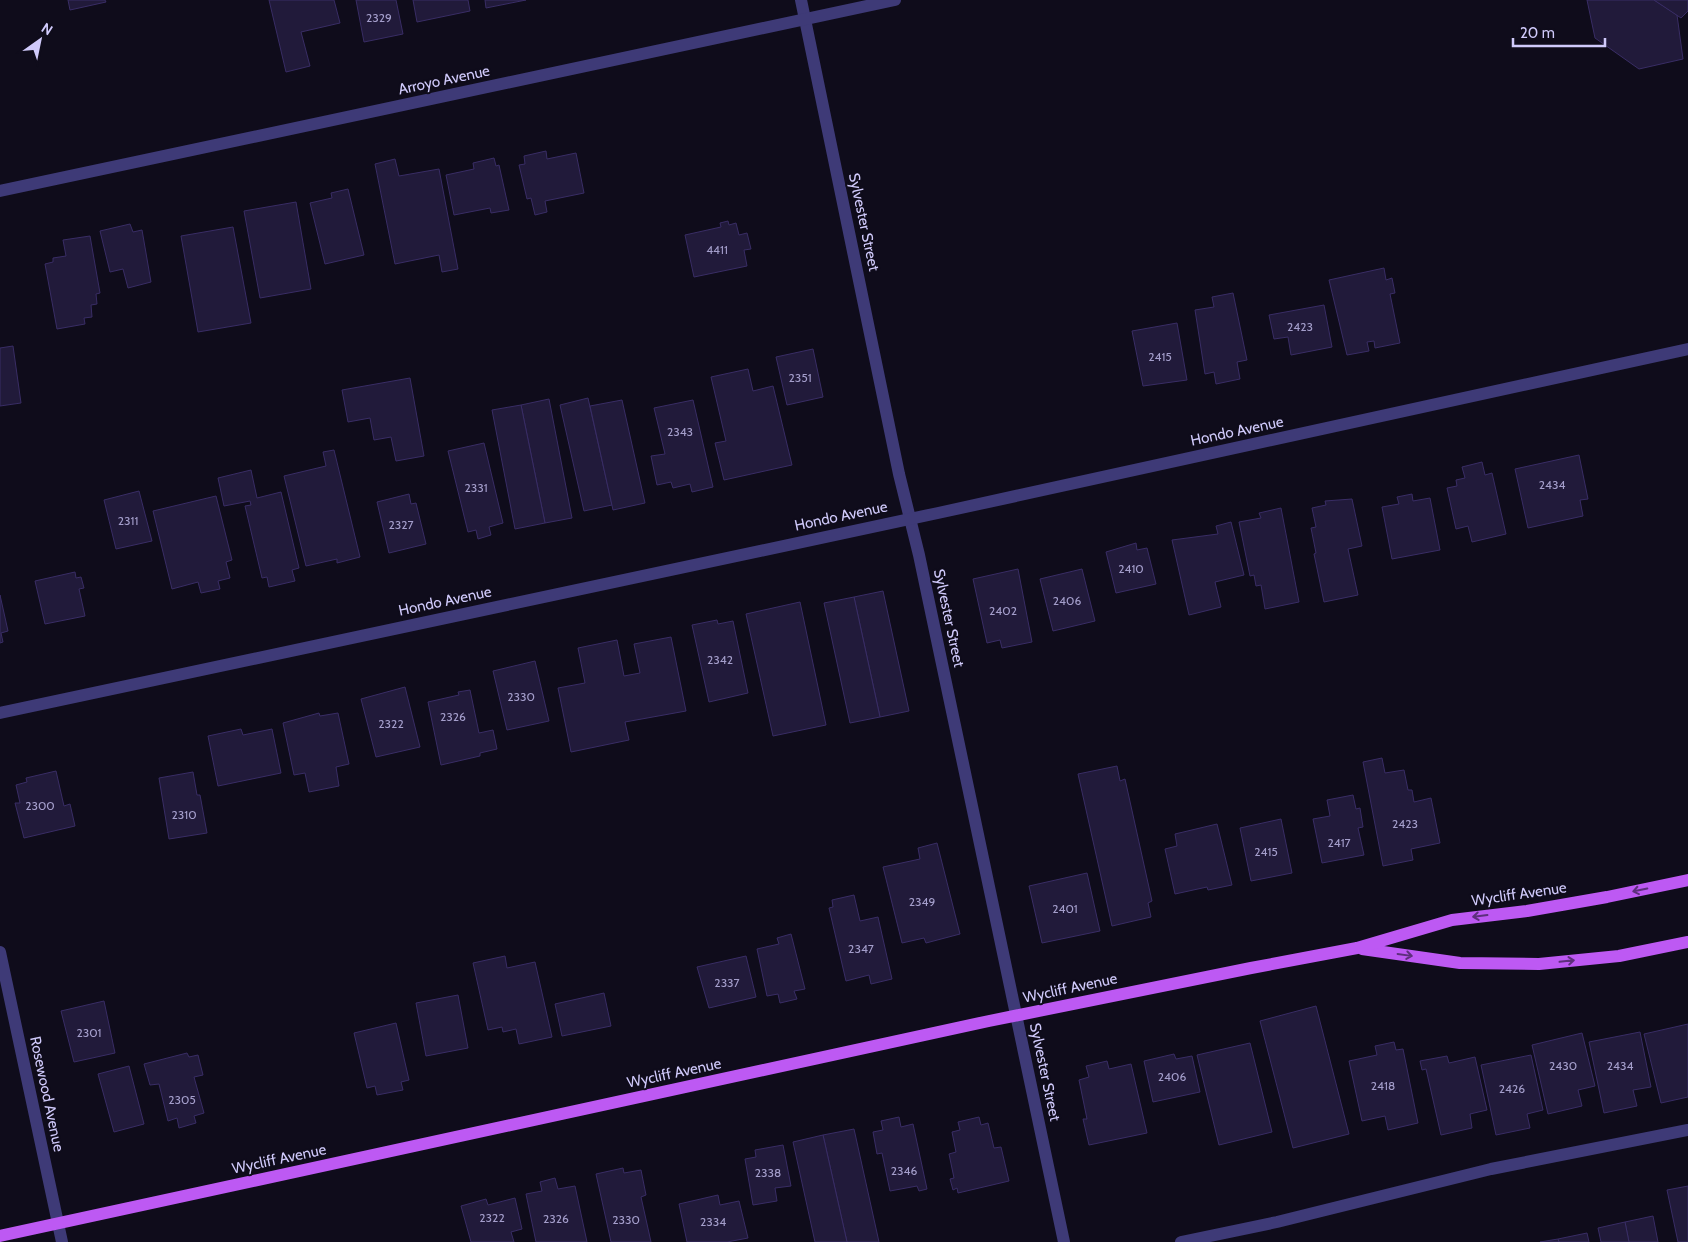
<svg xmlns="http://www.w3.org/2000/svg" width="1688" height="1242" viewBox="0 0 1688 1242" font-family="Cabin,sans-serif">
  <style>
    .building { fill: #211a3a; stroke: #392d65 }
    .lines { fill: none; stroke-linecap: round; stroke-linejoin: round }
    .minor { stroke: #3e3a77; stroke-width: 12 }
    .major { stroke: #bd59f3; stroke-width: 12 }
    .oneway { stroke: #5d2f7c }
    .labels { text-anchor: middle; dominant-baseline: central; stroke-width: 4; stroke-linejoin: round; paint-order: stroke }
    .number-label { font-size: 12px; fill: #a49ecb }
    .street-label { font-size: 15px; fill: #d0cafb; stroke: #0f0c1b }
  </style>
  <rect width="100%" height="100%" fill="#0f0c1b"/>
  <g class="building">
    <path d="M68,0h37l1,2 -36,8z"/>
    <path d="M269,0h65l6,23 -39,9 9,34 -24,6z"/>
    <path d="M356,0h40l7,34 -39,8z"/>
    <path d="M413,0h55l2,11 -53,11z"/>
    <path d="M485,0h41l-40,8z"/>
    <path d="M1587,0h67l23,15 6,44 -44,10 -44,-31z"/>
    <path d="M1654,0h34v11l-7,7z"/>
    <path d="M546,151l1,8 29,-6 8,40 -39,8 2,11 -12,3 -4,-17 -4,1 -8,-34 6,-1 -1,-8z"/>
    <path d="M494,158l2,8 3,-1 10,45 -18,3 -1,-5 -36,7 -8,-40 28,-6 -1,-6z"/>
    <path d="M395,159l4,17 40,-7 19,100 -16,3 -3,-17 -44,9 -20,-100z"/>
    <path d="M348,189l16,66 -39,9 -15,-61 22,-5 -1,-5z"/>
    <path d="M296,202l15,87 -51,9 -16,-87z"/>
    <path d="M728,221l1,4 7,-2 3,12 8,-2 4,16 -7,1 3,16 -53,11 -9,-42 36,-8 -1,-4z"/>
    <path d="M130,224l3,8 9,-2 9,52 -23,6 -5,-19 -13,3 -10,-41z"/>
    <path d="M233,227l18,96 -53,9 -17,-96z"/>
    <path d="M90,236l10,57 -4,1 1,10 -6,1 1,12 -8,1 1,6 -28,5 -12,-65 8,-2v-4l13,-2 -3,-16z"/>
    <path d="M1384,268l2,12 6,-2 3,15 -5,1 10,49 -25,5 -1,-7 -7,1 2,9 -22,4 -18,-75z"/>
    <path d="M1233,293l14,67 -10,2 3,17 -24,5 -2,-12 -9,2 -10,-64 19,-3 -2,-10z"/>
    <path d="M1324,305l8,42 -41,8 -3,-18 -14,2 -5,-24z"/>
    <path d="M1177,323l10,57 -44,6 -11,-55z"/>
    <path d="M13,346l8,57 -21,3v-58z"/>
    <path d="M813,349l10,48 -36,8 -11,-48z"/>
    <path d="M748,369l5,22 20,-5 19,79 -68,15 -9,-37 11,-2 -15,-64z"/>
    <path d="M410,378l14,78 -28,5 -5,-24 -17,3 -4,-22 -22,4 -6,-32z"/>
    <path d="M588,398l24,107 -28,6 -24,-106z"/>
    <path d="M549,399l23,119 -27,5 -24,-118z"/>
    <path d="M622,400l23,103 -32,7 -23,-104z"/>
    <path d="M693,400l20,87 -21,5 -2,-8 -17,4 -2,-6 -14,3 -6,-29 14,-2 -11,-46z"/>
    <path d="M521,405l24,118 -30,6 -23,-119z"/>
    <path d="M484,443l19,80 -14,4 2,8 -13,4 -2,-9 -8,2 -20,-81z"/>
    <path d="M334,450l26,107 -23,6v-4l-31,7 -22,-90 42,-10 -3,-14z"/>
    <path d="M1579,455l9,44 -8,1 3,16 -55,12 -13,-59z"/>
    <path d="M1482,462l3,13 7,-2 14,61 -34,8 -4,-16 -12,3 -9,-41 10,-2 -1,-6 9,-2 -3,-11z"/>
    <path d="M251,470l6,28 24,-6 18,76 -7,2 3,11 -26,6 -2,-10 -5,1 -17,-72 6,-1 -1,-4 -26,5 -6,-28z"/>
    <path d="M139,491l13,50 -36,8 -12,-49z"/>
    <path d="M409,494l2,10 5,-1 10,41 -37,9 -12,-51z"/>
    <path d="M1412,494l1,7 17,-3 10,52 -48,9 -10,-52 17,-3 -2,-7z"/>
    <path d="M216,496l16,64 -6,2 4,16 -12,3 2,8 -19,4 -3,-11 -26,7 -19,-78z"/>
    <path d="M1352,499l10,47 -14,3 10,46 -34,7 -10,-48 2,-1 -5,-25 5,-1 -4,-19 14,-3 -1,-4z"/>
    <path d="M1281,508l18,94 -34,7 -4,-24 -5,1 -2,-11 -4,1 -11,-54 22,-4 -2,-5z"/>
    <path d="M1231,522l13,53 -29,7 6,25 -32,8 -17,-75 46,-6 -2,-8z"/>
    <path d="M1136,543l1,7 10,-2 9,36 -40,9 -10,-41z"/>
    <path d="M1018,569l14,73 -30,6 -2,-8 -13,3 -14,-64z"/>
    <path d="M1082,569l13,52 -42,10 -13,-52z"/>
    <path d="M75,572l1,6 5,-1 3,11 -5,1 6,27 -40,8 -10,-43z"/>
    <path d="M883,591l26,120 -29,6 -26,-120z"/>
    <path d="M0,595l8,36 -7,2 2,9 -3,1z"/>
    <path d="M854,597l26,120 -30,6 -26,-120z"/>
    <path d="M800,602l26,123 -53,11 -27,-122z"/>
    <path d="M717,620l1,4 15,-3 15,72 -39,9 -17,-77z"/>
    <path d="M671,637l15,74 -61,11 4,18 -58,12 -13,-64 27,-5 -7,-35 39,-8 7,36 16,-3 -6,-29z"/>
    <path d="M535,661l14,60 -42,9 -14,-59z"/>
    <path d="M405,687l15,60 -44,10 -15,-58z"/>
    <path d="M470,690l9,43 14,-3 4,19 -17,4v3l-39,9 -13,-63 31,-7 -1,-3z"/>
    <path d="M319,713l1,3 18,-3 11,51 -13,3 3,19 -30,6 -4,-19 -11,2 -11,-52z"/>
    <path d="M241,729l2,6 29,-6 9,44 -63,13 -10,-50z"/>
    <path d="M1382,758l3,15 19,-3 4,20h4l2,12 17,-4 9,45 -29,6 2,11 -30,6 -20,-104z"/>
    <path d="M1117,766l3,15 5,-2 27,122 -4,2 3,14 -39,9 -34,-152z"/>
    <path d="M56,771l8,35 6,-2 5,22 -51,12 -9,-35h5l-4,-18 11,-3 -1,-4z"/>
    <path d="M193,772l4,23h3l7,38 -38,6 -10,-61z"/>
    <path d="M1353,795l3,14 4,-1 3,19 -5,1 6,27 -42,8 -9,-44 17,-3 -3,-16z"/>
    <path d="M1281,819l11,54 -41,8 -11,-53z"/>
    <path d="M1217,824l15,61 -24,5 -1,-3 -32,7 -10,-45 12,-3 -2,-12z"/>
    <path d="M937,843l23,91 -34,9 -2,-5 -22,5 -19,-76 37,-8 -2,-11z"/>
    <path d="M1087,873l13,58 -58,12 -13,-57z"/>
    <path d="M854,895l6,26 18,-4 14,62 -21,5 -2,-9 -23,6 -17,-73 4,-1 -1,-7z"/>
    <path d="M791,934l14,55 -11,2 3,8 -17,4 -2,-9 -11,2 -10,-47 22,-5 -2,-6z"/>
    <path d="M505,956l2,12 28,-6 17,75 -33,7 -3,-15 -13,3 -1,-5 -14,3 -15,-67z"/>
    <path d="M746,956l10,41 -47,11 -12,-41z"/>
    <path d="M604,993l7,33 -49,10 -7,-32z"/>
    <path d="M458,995l10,53 -42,8 -10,-53z"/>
    <path d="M104,1001l11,52 -41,9 -13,-51z"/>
    <path d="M1316,1006l33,128 -56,14 -33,-127z"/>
    <path d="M396,1023l13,57 -8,2 2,8 -26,5 -2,-9 -8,2 -13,-55z"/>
    <path d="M1688,1024v73l-27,6 -17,-69z"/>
    <path d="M1640,1032l11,55 -18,3 4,16 -33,7 -15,-71z"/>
    <path d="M1582,1033l13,53 -17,4 4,16 -34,8 -16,-69z"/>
    <path d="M1394,1042l2,8 7,-1 15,74 -30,7 -3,-14 -23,5 -13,-60 28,-6 -2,-9z"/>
    <path d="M1250,1043l22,89 -53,13 -22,-90z"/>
    <path d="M187,1053l2,4 9,-2 5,20 -9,2 10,36 -10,3 2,7 -17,5 -2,-10 -9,3 -9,-37 -9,1 -6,-21z"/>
    <path d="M1174,1054l2,5 16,-3 8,36 -47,10 -9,-41z"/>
    <path d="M1531,1055l12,55 -16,4 3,14 -34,7 -15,-70z"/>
    <path d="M1447,1056l2,7 26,-6 12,53 -17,4 2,14 -31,7 -15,-66 -4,1 -2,-9z"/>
    <path d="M1107,1061l2,8 22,-5 16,69 -58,12 -6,-26h4l-8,-39 10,-3 -3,-11z"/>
    <path d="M129,1066l15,58 -30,8 -16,-58z"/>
    <path d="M899,1117l2,10 12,-3 14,65 -8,2 -2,-5 -27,5 -8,-38 -5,1 -4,-22 10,-2 -2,-9z"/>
    <path d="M979,1117l2,8 7,-2 6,25 7,-1 8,34 -51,12 -1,-5 -4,2 -3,-11 4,-1 -5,-24 7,-2 -4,-20 8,-2 -2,-8z"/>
    <path d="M854,1129l25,113h-32l-24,-107z"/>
    <path d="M823,1135l24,107h-32l-22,-100z"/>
    <path d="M783,1145l8,41 -16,2 2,13 -24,4 -8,-46 11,-2 -1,-7z"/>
    <path d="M623,1168l1,5 17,-3 5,25 -5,2 10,45h-40l-15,-68z"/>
    <path d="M555,1178l3,11 17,-3 12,56h-51l-10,-48 16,-3 -2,-9z"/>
    <path d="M1688,1186v56h-10l-11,-52z"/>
    <path d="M718,1195l2,10 19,-4 9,37 -21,4h-40l-8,-38z"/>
    <path d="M515,1198l7,31 -11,3 3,10h-43l-10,-36 25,-7 2,6z"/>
    <path d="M1653,1216l5,26h-29l-4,-20z"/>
    <path d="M1625,1222l4,20h-28l-3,-14z"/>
    <path d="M1587,1233l2,9h-30l-1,-3z"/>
    <path d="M1558,1239l1,3h-19z"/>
  </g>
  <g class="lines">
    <g class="minor">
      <path d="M801,0l98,474 20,81 145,687"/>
      <path d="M0,191l895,-191"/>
      <path d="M0,713l938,-200 750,-164"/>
      <path d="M0,952l62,290"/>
      <path d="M1181,1242l96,-20 214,-53 197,-39"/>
    </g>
    <g class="major">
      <path d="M1362,949l98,14 79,1 80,-8 69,-14"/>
      <path d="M0,1236l989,-215 262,-53 106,-20 95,-28 75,-9 80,-14 81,-17"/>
    </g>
  </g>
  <defs><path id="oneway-shaft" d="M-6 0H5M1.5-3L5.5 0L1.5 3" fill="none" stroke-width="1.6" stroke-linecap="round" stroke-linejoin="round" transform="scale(1.25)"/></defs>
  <g class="oneway">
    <use href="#oneway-shaft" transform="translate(1640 890) rotate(168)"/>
    <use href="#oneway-shaft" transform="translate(1480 916) rotate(173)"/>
    <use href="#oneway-shaft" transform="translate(1405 955) rotate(8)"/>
    <use href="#oneway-shaft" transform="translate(1567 961) rotate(-6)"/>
  </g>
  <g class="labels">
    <g class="number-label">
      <text x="379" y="17">2329</text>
      <text x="717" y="249">4411</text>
      <text x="1300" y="326">2423</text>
      <text x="1160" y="356">2415</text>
      <text x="800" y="377">2351</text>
      <text x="680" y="431">2343</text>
      <text x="1552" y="484">2434</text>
      <text x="476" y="487">2331</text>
      <text x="128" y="520">2311</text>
      <text x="401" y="524">2327</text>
      <text x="1131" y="568">2410</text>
      <text x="1067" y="600">2406</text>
      <text x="1003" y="610">2402</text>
      <text x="720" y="659">2342</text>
      <text x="521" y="696">2330</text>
      <text x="453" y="716">2326</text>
      <text x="391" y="723">2322</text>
      <text x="40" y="805">2300</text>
      <text x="184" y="814">2310</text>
      <text x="1405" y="823">2423</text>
      <text x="1339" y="842">2417</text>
      <text x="1266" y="851">2415</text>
      <text x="922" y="901">2349</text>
      <text x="1065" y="908">2401</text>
      <text x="861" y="948">2347</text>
      <text x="727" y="982">2337</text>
      <text x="89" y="1032">2301</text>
      <text x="1563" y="1065">2430</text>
      <text x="1620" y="1065">2434</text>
      <text x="1172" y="1076">2406</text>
      <text x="1383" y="1085">2418</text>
      <text x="1512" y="1088">2426</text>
      <text x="182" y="1099">2305</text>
      <text x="904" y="1170">2346</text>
      <text x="768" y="1172">2338</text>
      <text x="492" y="1217">2322</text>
      <text x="556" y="1218">2326</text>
      <text x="626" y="1219">2330</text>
      <text x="713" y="1221">2334</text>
    </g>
    <g class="street-label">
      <text transform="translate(444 80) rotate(-12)">Arroyo Avenue</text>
      <text transform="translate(864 222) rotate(78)">Sylvester Street</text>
      <text transform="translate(1237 431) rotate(-12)">Hondo Avenue</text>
      <text transform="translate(841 516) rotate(-12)">Hondo Avenue</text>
      <text transform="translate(445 601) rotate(-12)">Hondo Avenue</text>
      <text transform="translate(949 618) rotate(78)">Sylvester Street</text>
      <text transform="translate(1519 894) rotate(-8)">Wycliff Avenue</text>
      <text transform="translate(1070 988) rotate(-12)">Wycliff Avenue</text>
      <text transform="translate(1045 1072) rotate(78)">Sylvester Street</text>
      <text transform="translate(674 1073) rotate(-12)">Wycliff Avenue</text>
      <text transform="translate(47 1094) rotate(78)">Rosewood Avenue</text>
      <text transform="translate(279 1159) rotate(-12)">Wycliff Avenue</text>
    </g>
  </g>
  <g transform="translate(40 40) rotate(33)" stroke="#0f0c1b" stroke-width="4" paint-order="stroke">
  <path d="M0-4L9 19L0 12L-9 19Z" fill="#d0cafb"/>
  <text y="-8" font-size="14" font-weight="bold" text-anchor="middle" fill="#d0cafb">N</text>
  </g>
  <path d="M1513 38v8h92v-8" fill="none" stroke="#d0cafb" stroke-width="2.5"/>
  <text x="1520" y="38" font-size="15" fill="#d0cafb" stroke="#0f0c1b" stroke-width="4" paint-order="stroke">20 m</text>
</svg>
